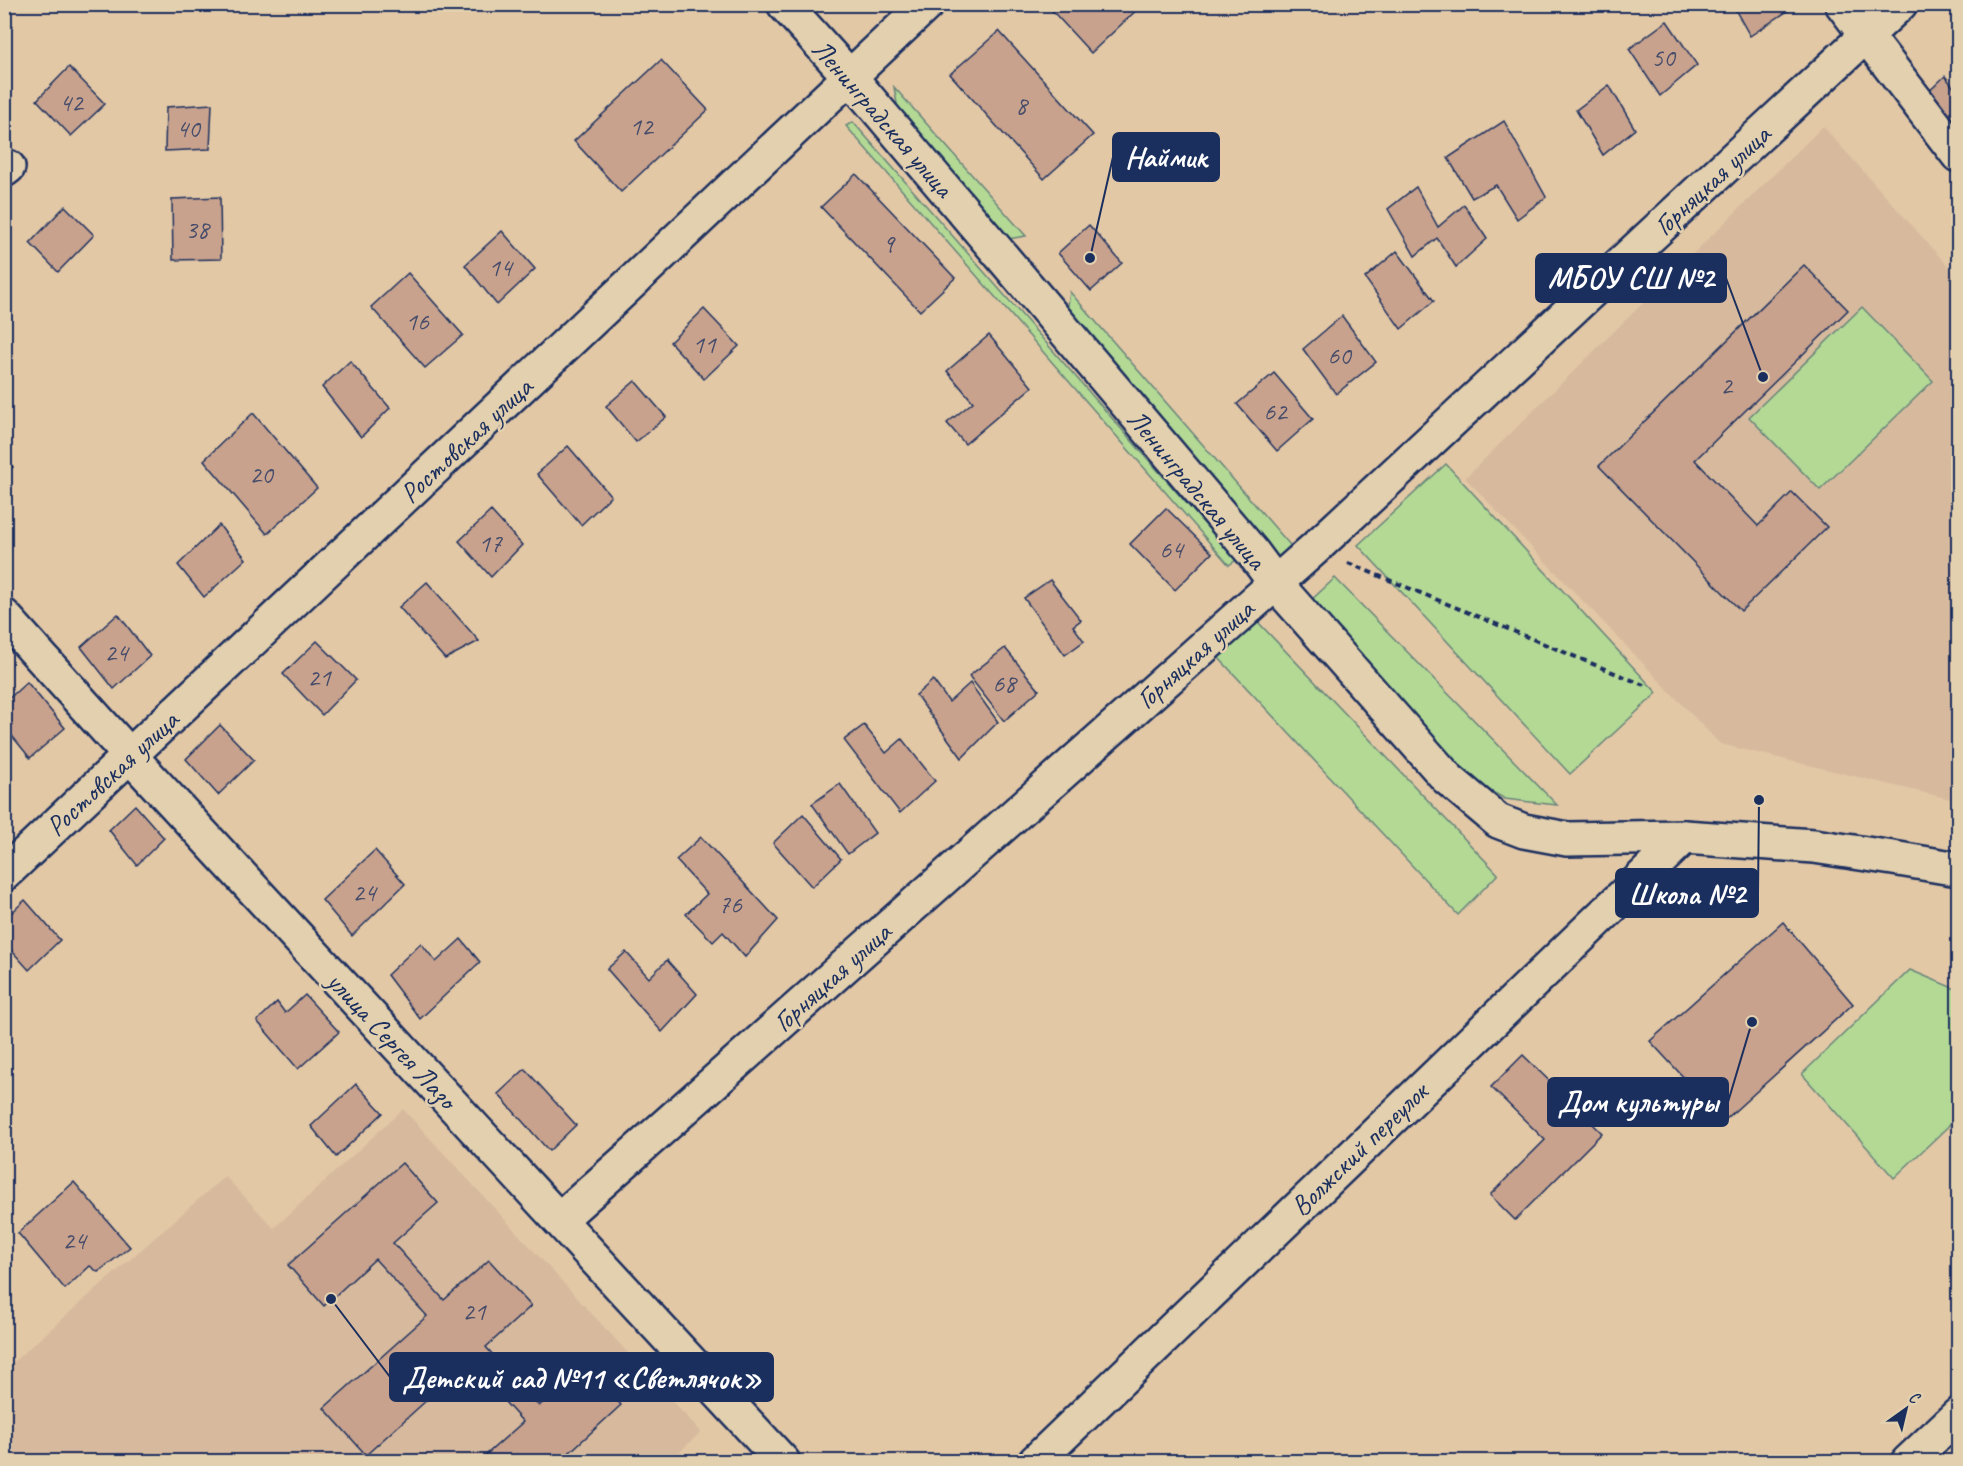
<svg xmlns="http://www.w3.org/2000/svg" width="1963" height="1466" viewBox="0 0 1963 1466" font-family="Caveat,sans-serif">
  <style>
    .built { fill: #d7ba9d }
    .green { fill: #b3d995; stroke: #67847a; stroke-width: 1.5 }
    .building { fill: #c8a28d; stroke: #1b2f5e; stroke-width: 1.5 }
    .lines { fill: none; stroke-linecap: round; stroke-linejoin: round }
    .minor-casing { stroke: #1b2f5e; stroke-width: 38 }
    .tertiary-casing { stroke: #1b2f5e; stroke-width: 38 }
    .path { stroke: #1b2f5e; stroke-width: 4; stroke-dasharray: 6 4.5; stroke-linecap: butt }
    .minor { stroke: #e3d0ae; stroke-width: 33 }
    .tertiary { stroke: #e3d0ae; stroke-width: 33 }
    .labels { text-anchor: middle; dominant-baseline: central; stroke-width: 5; stroke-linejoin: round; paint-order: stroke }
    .number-label { font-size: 26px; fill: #464c6a }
    .street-label { font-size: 28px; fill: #1b2f5e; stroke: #e3d0ae }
    .leader { fill: none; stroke: #1b2f5e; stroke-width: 2 }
    .callout-dot { fill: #1b2f5e; stroke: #e3d0ae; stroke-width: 2 }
    .callout { fill: #1b2f5e; stroke: #1b2f5e; stroke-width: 2 }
    .callout-label { font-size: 30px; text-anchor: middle; font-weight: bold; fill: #fff }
  </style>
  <rect width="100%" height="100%" fill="#e3c8a6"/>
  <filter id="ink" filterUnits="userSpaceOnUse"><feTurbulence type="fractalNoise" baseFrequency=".0167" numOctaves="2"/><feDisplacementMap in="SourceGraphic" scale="12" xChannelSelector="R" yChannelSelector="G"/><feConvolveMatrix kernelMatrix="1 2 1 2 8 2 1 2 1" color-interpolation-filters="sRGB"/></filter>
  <g filter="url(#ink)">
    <g class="built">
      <path d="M1823,126l135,151v524l-238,-57 -255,-266z"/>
      <path d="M403,1109l298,323 -32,30 -664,-1 -1,-91 221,-194 49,52z"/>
    </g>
    <g class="green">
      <path d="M894,87l132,149 -31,5 -95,-121z"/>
      <path d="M853,122l383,438 -7,5 -383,-439z"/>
      <path d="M1070,292l227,261 -19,13 -213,-241z"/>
      <path d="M1862,307l71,74 -113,109 -71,-73z"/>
      <path d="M1446,464l211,229 -87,81 -212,-229z"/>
      <path d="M1335,578l222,227 -52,-6 -39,-22 -158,-174z"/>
      <path d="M1256,620l242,254 -40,41 -241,-259z"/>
      <path d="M1910,970l48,20v127l-64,61 -92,-104z"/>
    </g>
    <g class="building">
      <path d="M1046,4h97l-52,49z"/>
      <path d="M1732,4h62l1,2 -45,30z"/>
      <path d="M1667,21l30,44 -37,31 -31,-47z"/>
      <path d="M999,31l94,104 -49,44 -94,-105z"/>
      <path d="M661,60l47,50 -87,82 -47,-51z"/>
      <path d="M69,67l36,37 -34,32 -34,-36z"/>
      <path d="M1945,76l13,17v52l-36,-47z"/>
      <path d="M1609,85l26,44 -32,26 -27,-45z"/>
      <path d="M212,104l-2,45 -45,2 1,-44z"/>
      <path d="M1504,121l42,76 -29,22 -21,-34 -24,13 -24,-40z"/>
      <path d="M856,174l99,104 -35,33 -99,-104z"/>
      <path d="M1416,187l22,40 26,-22 23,34 -31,28 -19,-29 -22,18 -27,-47z"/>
      <path d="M220,197l1,62 -48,1 -1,-61z"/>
      <path d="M65,206l29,29 -36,37 -28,-29z"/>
      <path d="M1089,225l33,38 -31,28 -33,-38z"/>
      <path d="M502,231l33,38 -38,36 -32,-40z"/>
      <path d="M1397,251l37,50 -33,28 -36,-51z"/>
      <path d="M1804,265l44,45 -153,150 63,66 34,-34 35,35 -86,84 -142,-145z"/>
      <path d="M408,273l55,62 -38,33 -54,-61z"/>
      <path d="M704,309l35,37 -35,33 -34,-37z"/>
      <path d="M1342,316l34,46 -40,32 -33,-45z"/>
      <path d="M989,335l43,52 -67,57 -18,-21 26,-21 -26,-31z"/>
      <path d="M350,361l40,47 -29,29 -39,-50z"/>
      <path d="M1274,373l39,46 -36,32 -40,-47z"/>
      <path d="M635,381l31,36 -30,25 -30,-36z"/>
      <path d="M253,413l64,75 -50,46 -63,-74z"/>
      <path d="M568,446l43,50 -30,29 -44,-51z"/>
      <path d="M4,457l9,10 -9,8z"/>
      <path d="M1166,508l46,45 -37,37 -45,-46z"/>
      <path d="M491,511l31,34 -31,32 -32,-36z"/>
      <path d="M219,525l27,34 -42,38 -26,-32z"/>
      <path d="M1050,580l31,40 -8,6 11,15 -19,14 -41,-57z"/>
      <path d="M427,582l52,59 -34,18 -46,-52z"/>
      <path d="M118,614l32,42 -36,33 -33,-42z"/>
      <path d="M317,641l39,39 -34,35 -39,-41z"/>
      <path d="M1005,648l34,42 -35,31 -35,-45z"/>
      <path d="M933,680l16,22 21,-19 28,39 -36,36 -46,-63z"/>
      <path d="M27,682l38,46 -35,30 -26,-32v-23z"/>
      <path d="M220,725l34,35 -36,35 -32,-36z"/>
      <path d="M864,725l22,28 16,-14 33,42 -35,32 -56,-73z"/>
      <path d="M840,784l35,49 -27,21 -36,-50z"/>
      <path d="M135,805l29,33 -27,27 -28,-35z"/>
      <path d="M803,814l38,45 -29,28 -39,-44z"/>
      <path d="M701,837l77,83 -33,37 -22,-25 -10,10 -27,-28 21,-20 -31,-34z"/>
      <path d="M375,850l30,34 -53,52 -30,-36z"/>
      <path d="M25,900l35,40 -31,30 -25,-28v-22z"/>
      <path d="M1783,922l70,82 -129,117 -74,-80z"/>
      <path d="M461,939l19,23 -60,57 -33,-44 34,-32 15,19z"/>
      <path d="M626,952l23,26 18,-18 30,34 -35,38 -55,-63z"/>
      <path d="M305,995l34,37 -41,37 -41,-48 20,-19 8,11z"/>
      <path d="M1523,1055l79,78 -87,87 -25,-25 55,-55 -54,-53z"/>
      <path d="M525,1069l51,56 -27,26 -51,-57z"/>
      <path d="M356,1084l27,29 -47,44 -25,-31z"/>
      <path d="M402,1163l36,40 -45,40 51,57 45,-40 42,46 -45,41 53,59 46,-40 36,39 -62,57h-81l45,-40 -54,-60 -103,93 -42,-47 103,-92 -52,-57 -51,47 -36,-41z"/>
      <path d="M74,1182l56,65 -32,25 -8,-6 -25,23 -47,-56z"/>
    </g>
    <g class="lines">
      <g class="minor-casing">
        <g id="minor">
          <path d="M1842,4l116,151"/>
          <path d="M4,170l4,-3"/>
          <path d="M4,616l127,141 652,705"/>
          <path d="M4,874l923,-870"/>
          <path d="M559,1220l755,-671 586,-545"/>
          <path d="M1035,1462l649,-625"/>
          <path d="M1908,1462l50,-47"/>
        </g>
      </g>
      <g class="tertiary-casing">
        <path id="tertiary" d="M784,4l65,72 404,477 23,31 171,194 51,43 26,10 43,8 117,-2 130,9 79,12 65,11"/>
      </g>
      <path class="path" d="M1348,563l296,122"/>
      <use href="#minor" class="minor"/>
      <use href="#tertiary" class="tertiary"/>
    </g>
  </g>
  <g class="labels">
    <g class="number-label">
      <text x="1663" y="57">50</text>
      <text x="71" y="102">42</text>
      <text x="1021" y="105">8</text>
      <text x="641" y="126">12</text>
      <text x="188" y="128">40</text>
      <text x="197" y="229">38</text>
      <text x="888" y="243">9</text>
      <text x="500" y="267">14</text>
      <text x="417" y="321">16</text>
      <text x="704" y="344">11</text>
      <text x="1339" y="355">60</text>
      <text x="1726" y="385">2</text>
      <text x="1275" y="411">62</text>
      <text x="261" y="474">20</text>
      <text x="490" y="543">17</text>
      <text x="1171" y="549">64</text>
      <text x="116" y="652">24</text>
      <text x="319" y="677">21</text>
      <text x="1004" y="683">68</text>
      <text x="364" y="892">24</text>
      <text x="730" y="904">76</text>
      <text x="74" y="1240">24</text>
      <text x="474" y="1311">21</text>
    </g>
    <g class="street-label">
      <text transform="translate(883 118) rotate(49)">Ленинградская улица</text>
      <text transform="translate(1712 180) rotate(-43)">Горняцкая улица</text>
      <text transform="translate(466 440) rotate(-43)">Ростовская улица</text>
      <text transform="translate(1197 489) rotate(50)">Ленинградская улица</text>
      <text transform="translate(1195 654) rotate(-42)">Горняцкая улица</text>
      <text transform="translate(112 773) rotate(-43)">Ростовская улица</text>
      <text transform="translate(832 977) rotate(-42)">Горняцкая улица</text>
      <text transform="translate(392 1040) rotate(47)">улица Сергея Лазо</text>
      <text transform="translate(1359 1149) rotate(-44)">Волжский переулок</text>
    </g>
  </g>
  <path class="leader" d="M1090 258L1113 157M1763 377L1726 278M1759 800L1758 893M1752 1022L1728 1102M331 1299L390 1377"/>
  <g class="callout-dot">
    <circle cx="1090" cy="258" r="6"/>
    <circle cx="1763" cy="377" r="6"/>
    <circle cx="1759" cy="800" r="6"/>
    <circle cx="1752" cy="1022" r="6"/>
    <circle cx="331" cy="1299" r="6"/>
  </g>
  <g class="callout">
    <rect x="1113" y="133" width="106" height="48" rx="6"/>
    <rect x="1536" y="254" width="190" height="48" rx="6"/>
    <rect x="1616" y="869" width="142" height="48" rx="6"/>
    <rect x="1548" y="1078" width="180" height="48" rx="6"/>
    <rect x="390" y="1353" width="383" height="48" rx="6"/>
  </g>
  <g class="callout-label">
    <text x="1166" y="167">Наймик</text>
    <text x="1631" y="288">МБОУ СШ №2</text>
    <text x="1687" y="904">Школа №2</text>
    <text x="1638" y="1112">Дом культуры</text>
    <text x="582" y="1388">Детский сад №11 «Светлячок»</text>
  </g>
  <rect width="1963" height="1466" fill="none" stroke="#e3d0ae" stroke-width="24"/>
  <rect x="12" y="12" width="1939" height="1442" fill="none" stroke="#1b2f5e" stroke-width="2" filter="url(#ink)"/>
  <g transform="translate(1906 1409) rotate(34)" stroke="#e3d0ae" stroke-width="4.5" paint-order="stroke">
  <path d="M0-4.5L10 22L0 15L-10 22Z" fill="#1b2f5e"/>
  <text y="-9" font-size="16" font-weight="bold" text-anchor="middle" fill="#1b2f5e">С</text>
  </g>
</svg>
